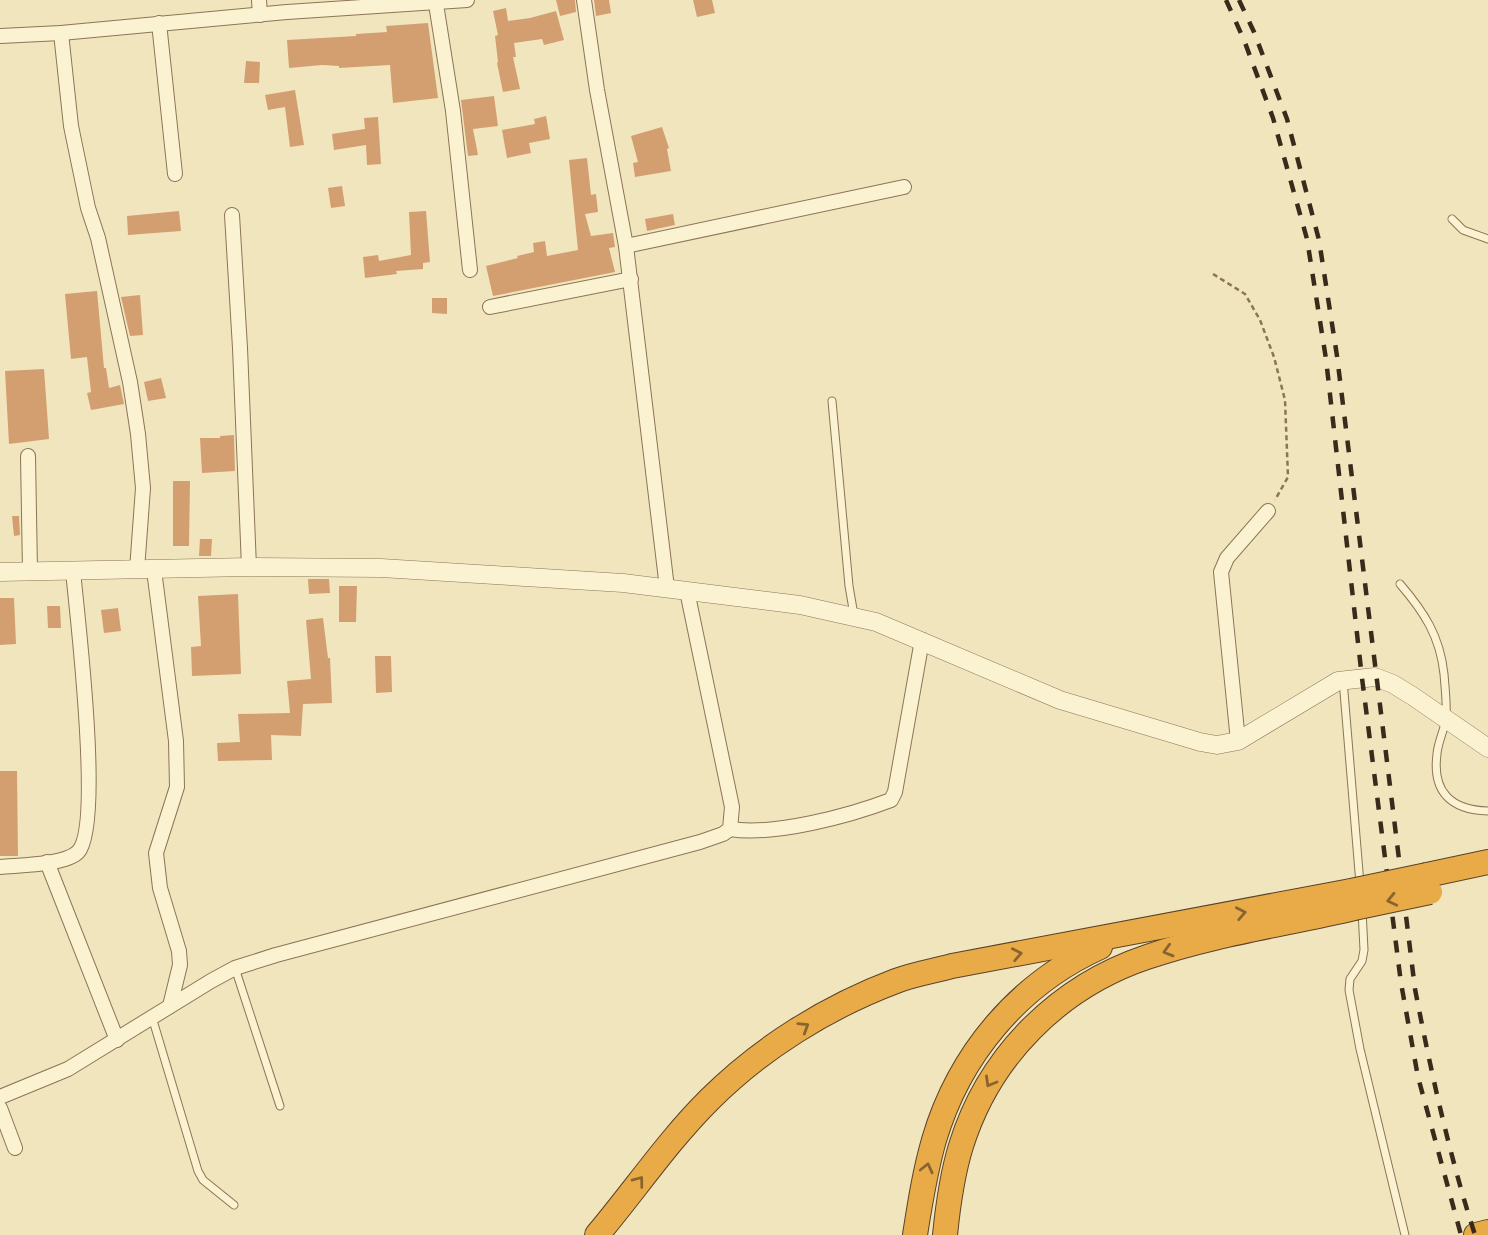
<svg xmlns="http://www.w3.org/2000/svg" width="1488" height="1235" viewBox="0 0 1488 1235" font-family="Georgia,serif">
  <style>
    .building { fill: #d39f71 }
    .lines { fill: none; stroke-linecap: round; stroke-linejoin: round }
    .service-casing { stroke: #8b7555; stroke-width: 9 }
    .minor-casing { stroke: #8b7555; stroke-width: 16 }
    .tertiary-casing { stroke: #8b7555; stroke-width: 19 }
    .motorway-casing { stroke: #58422a; stroke-width: 26 }
    .path { stroke: #8b7555; stroke-width: 2.5; stroke-dasharray: 5 3.5; stroke-linecap: butt }
    .service { stroke: #fbf2d2; stroke-width: 7 }
    .minor { stroke: #fbf2d2; stroke-width: 14 }
    .tertiary { stroke: #fbf2d2; stroke-width: 18 }
    .motorway { stroke: #e9ab47; stroke-width: 24 }
    .rail { stroke: #392b1b; stroke-width: 4.5; stroke-dasharray: 12 12; stroke-linecap: butt }
    .motorway-bridge-casing { stroke: #58422a; stroke-width: 26; stroke-linecap: butt }
    .motorway-bridge { stroke: #e9ab47; stroke-width: 24 }
    .oneway { stroke: #88652f }
  </style>
  <rect width="100%" height="100%" fill="#f1e5be"/>
  <g class="building">
    <path d="M556,0h19l1,12 -16,4z"/>
    <path d="M594,0h15l2,13 -15,3z"/>
    <path d="M693,0h19l3,13 -18,4z"/>
    <path d="M506,8l2,13 22,-3 26,-7 8,29 -20,5 -2,-6 -28,4 2,14h-3l7,32 -17,3 -6,-29 1,-1 -3,-26 3,-1 -5,-24z"/>
    <path d="M428,23l10,75 -45,5 -3,-38 -51,3v-2l-17,-1 -33,3 -2,-28 69,-4v-2l31,-2 -1,-6z"/>
    <path d="M246,61l14,1 -1,21h-15z"/>
    <path d="M295,90l9,55 -14,2 -5,-40 -17,3 -3,-15z"/>
    <path d="M494,96l4,30 -25,3 5,26 -10,1 -7,-56z"/>
    <path d="M546,116l4,23 -21,4 2,10 -24,5 -5,-28 33,-6 -1,-5z"/>
    <path d="M378,117l3,47 -14,1 -1,-20 -32,5 -2,-16 33,-5 -1,-11z"/>
    <path d="M662,127l7,21 -2,1 4,22 -36,6 -2,-14 5,-1 -7,-26z"/>
    <path d="M587,158l4,37 5,-1 2,18 -13,2 6,22 22,-3 2,14 -6,1 6,24 -122,24 -7,-30 32,-8 -1,-2 17,-4 -1,-9 12,-2 2,15 31,-6 -9,-90z"/>
    <path d="M342,186l3,20 -14,2 -3,-20z"/>
    <path d="M179,211l2,20 -53,4 -1,-19z"/>
    <path d="M426,211l4,51 -7,1v6l-27,2 1,3 -32,4 -2,-21 15,-2 1,6 32,-6 -2,-43z"/>
    <path d="M673,214l2,11 -28,6 -2,-12z"/>
    <path d="M97,291l7,77h2l3,20 11,-3 4,19 -33,6 -4,-17 4,-1 -4,-35 -16,2 -6,-65z"/>
    <path d="M140,295l3,40 -13,1 -9,-39z"/>
    <path d="M432,298h15v16l-15,-1z"/>
    <path d="M44,369l5,70 -40,5 -4,-73z"/>
    <path d="M161,378l5,20 -18,3 -4,-19z"/>
    <path d="M234,435l1,36 -33,2 -2,-35h20v-2z"/>
    <path d="M173,481h17l-1,65h-16z"/>
    <path d="M12,516h7l1,19 -6,1z"/>
    <path d="M200,539h12l-1,17h-12z"/>
    <path d="M308,579h21l1,14 -21,1z"/>
    <path d="M339,586h18l-1,36h-17z"/>
    <path d="M238,594l3,80 -49,2 -1,-29 10,-1 -3,-50z"/>
    <path d="M0,598h14l2,46 -16,1z"/>
    <path d="M47,606h13l1,22h-13z"/>
    <path d="M118,608l3,23 -17,2 -3,-23z"/>
    <path d="M323,618l5,40h2l2,45 -29,1 -2,32 -30,-1 1,25 -54,1 -1,-18 23,-1 -2,-28 52,-1 -3,-32 24,-2 -5,-59z"/>
    <path d="M375,656h16l1,36 -16,1z"/>
    <path d="M0,771h17l1,85h-18z"/>
  </g>
  <g class="lines">
    <g class="service-casing">
      <g id="service">
        <path d="M1452,219l11,11 25,9"/>
        <path d="M832,401l17,185 5,29"/>
        <path d="M1400,584c24,28 40,52 44,90 1,13 3,30 2,43 -1,12 -8,24 -9,37 -5,38 14,56 51,57"/>
        <path d="M1343,680l17,204"/>
        <path d="M1362,910l2,40 -2,11 -12,18 -1,11 11,59 45,186"/>
        <path d="M235,968l45,138"/>
        <path d="M152,1017l46,154 5,9 31,25"/>
      </g>
    </g>
    <g class="minor-casing">
      <g id="minor">
        <path d="M259,0l1,15"/>
        <path d="M584,0l13,90 29,156 41,342"/>
        <path d="M436,4l17,107 17,159"/>
        <path d="M159,23l16,151"/>
        <path d="M61,33l10,93 17,82 10,30 32,144 8,52 5,54 -6,82"/>
        <path d="M0,36l61,-3 226,-21 180,-12"/>
        <path d="M232,215l8,133 9,219"/>
        <path d="M626,246l278,-59"/>
        <path d="M490,307l141,-28"/>
        <path d="M28,456l2,115"/>
        <path d="M154,570l22,171 1,46 -21,66 4,35 19,63 1,14 -10,41"/>
        <path d="M1238,741l-17,-169 6,-14 41,-47"/>
        <path d="M730,829c44,7 119,-13 161,-29l4,-8 27,-152"/>
        <path d="M47,862l70,178"/>
        <path d="M0,867c18,-2 65,-2 78,-15 25,-26 -1,-238 -5,-281"/>
        <path d="M0,1097l68,-28 143,-88 24,-13 41,-13 424,-113 23,-8 7,-5 2,-22 -45,-216"/>
        <path d="M0,1108l15,40"/>
      </g>
    </g>
    <g class="tertiary-casing">
      <path id="tertiary" d="M0,572l249,-5 132,1 242,15 177,22 76,17 184,78 140,42 17,3 21,-4 100,-60 37,-4 18,7 21,13 74,51"/>
    </g>
    <g class="motorway-casing">
      <g id="motorway">
        <path d="M1427,875l61,-13"/>
        <path d="M597,1235c38,-45 70,-93 112,-135 52,-52 118,-93 187,-119 18,-7 38,-10 56,-15l399,-75"/>
        <path d="M915,1235c5,-32 10,-64 19,-95 25,-85 84,-156 166,-193"/>
        <path d="M945,1235c3,-30 7,-60 16,-89 28,-90 97,-159 186,-189 67,-23 139,-33 207,-49"/>
        <path d="M1476,1235l12,-3"/>
      </g>
    </g>
    <path class="path" d="M1213,274l32,20 15,26 14,37 11,43 3,77 -13,23"/>
    <use href="#service" class="service"/>
    <use href="#minor" class="minor"/>
    <use href="#tertiary" class="tertiary"/>
    <use href="#motorway" class="motorway"/>
    <g class="rail">
      <path d="M1226,0l18,40 29,78 34,121 19,120 36,319 39,305 17,94 43,158"/>
      <path d="M1239,0l15,32 33,87 32,121 18,116 78,633c16,83 34,165 60,246"/>
    </g>
    <g class="motorway-bridge-casing">
      <g id="motorway-bridge">
        <path d="M1351,891l76,-16"/>
        <path d="M1354,908l76,-16"/>
      </g>
    </g>
    <use href="#motorway-bridge" class="motorway-bridge"/>
  </g>
  <defs><path id="oneway-chevron" d="M-2-3.5L2.5 0L-2 3.5" fill="none" stroke-width="1.6" stroke-linecap="round" stroke-linejoin="round" transform="scale(1.75)"/></defs>
  <g class="oneway">
    <use href="#oneway-chevron" transform="translate(1392 900) rotate(167)"/>
    <use href="#oneway-chevron" transform="translate(1241 913) rotate(-11)"/>
    <use href="#oneway-chevron" transform="translate(1168 951) rotate(164)"/>
    <use href="#oneway-chevron" transform="translate(1017 954) rotate(-11)"/>
    <use href="#oneway-chevron" transform="translate(804 1027) rotate(-32)"/>
    <use href="#oneway-chevron" transform="translate(990 1082) rotate(120)"/>
    <use href="#oneway-chevron" transform="translate(927 1168) rotate(-77)"/>
    <use href="#oneway-chevron" transform="translate(639 1181) rotate(-53)"/>
  </g>
</svg>
